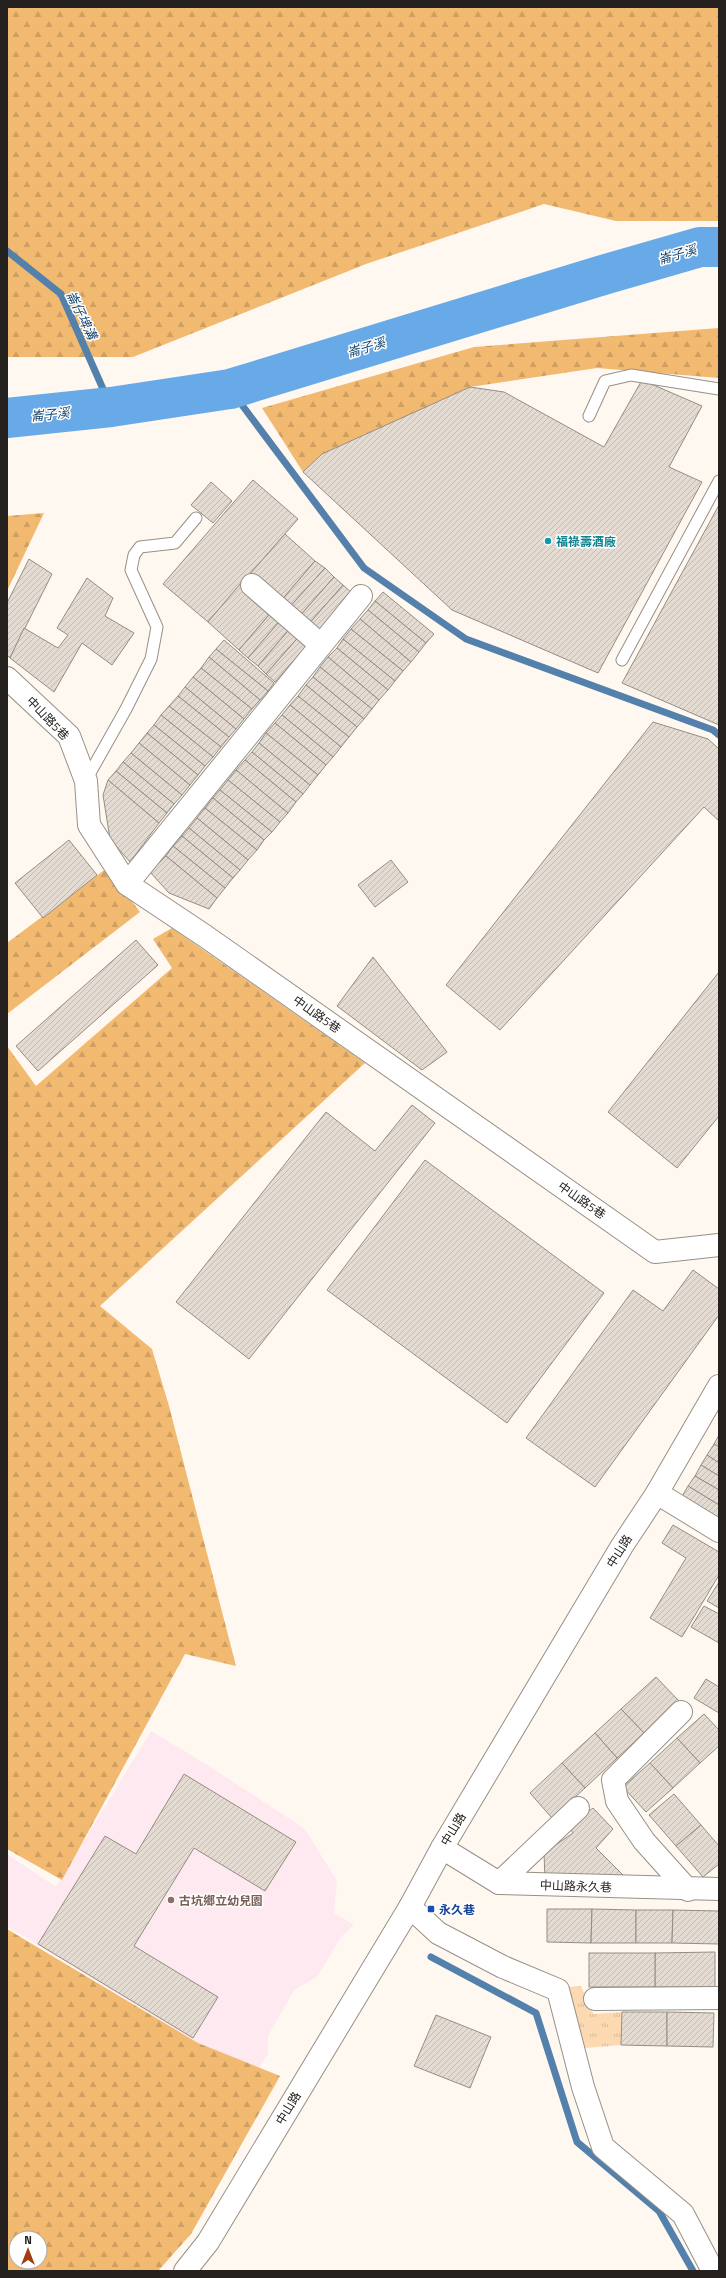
<svg xmlns="http://www.w3.org/2000/svg" width="726" height="2278" viewBox="0 0 726 2278" font-family="'Titillium Web','Noto Sans TC',sans-serif">
  <style>
    .education { fill: #fee9f1 }
    .grass { fill: url(#grass-tufts) }
    .forest { fill: url(#forest-firs); fill-rule: evenodd }
    .lines { fill: none; stroke-linecap: round; stroke-linejoin: round }
    .stream { stroke: #5481ab; stroke-width: 7 }
    .river { stroke: #68aae7; stroke-width: 40 }
    .building { fill: url(#building-hatch); stroke: #948d84 }
    .lane-casing { stroke: #979087; stroke-width: 13 }
    .street-casing { stroke: #979087; stroke-width: 24 }
    .secondary-casing { stroke: #979087; stroke-width: 24 }
    .lane { stroke: #fff; stroke-width: 11 }
    .street { stroke: #fff; stroke-width: 22 }
    .secondary { stroke: #fff; stroke-width: 22 }
    .culture-dot { fill: #0f9aa8; stroke: #fff; stroke-width: 1.5 }
    .education-dot { fill: #8d6e63; stroke: #fff; stroke-width: 1.5 }
    .transit-dot { fill: #1a4fb4; stroke: #fff; stroke-width: 1.5 }
    .labels { text-anchor: middle; dominant-baseline: central; stroke-width: 3; stroke-linejoin: round; paint-order: stroke }
    .culture-label { font-size: 12px; font-weight: bold; fill: #0d838f; stroke: #fff; text-anchor: start }
    .street-label { font-size: 12px; fill: #24211e; stroke: #fff }
    .education-label { font-size: 12px; font-weight: bold; fill: #785e54; stroke: #fff; text-anchor: start }
    .transit-label { font-size: 12px; font-weight: bold; fill: #164399; stroke: #fff; text-anchor: start }
    .water-label { font-size: 13px; font-style: italic; fill: #184870; stroke: #fff }
  </style>
  <defs>
    <pattern id="grass-tufts" width="24" height="20" patternUnits="userSpaceOnUse"><rect width="24" height="20" fill="#fcd9b0"/><path d="M3 7l-1-3M5 7V3M7 7l1-3M15 17l-1-3M17 17v-4M19 17l1-3" fill="none" stroke="#d8ba97"/></pattern>
    <pattern id="forest-firs" width="22" height="20" patternUnits="userSpaceOnUse"><rect width="22" height="20" fill="#f2b970"/><path d="M5 1l3.5 6h-7zM16 11l3.5 6h-7z" fill="#cf9f61"/></pattern>
    <pattern id="building-hatch" width="6" height="6" patternUnits="userSpaceOnUse"><rect width="6" height="6" fill="#e4dcd2"/><path d="M-1 1l2-2M0 6l6-6M5 7l2-2" fill="none" stroke="#c3bcb4"/></pattern>
  </defs>
  <rect width="100%" height="100%" fill="#fff8f1"/>
  <path class="education" d="M151,1731l58,35 96,63 32,52 -3,32 20,12 -13,12 -24,40 -23,13 -26,46v18l-15,23 -246,-151v-72l49,33z"/>
  <path class="grass" d="M581,1986l12,28 29,-2 -1,33 -36,3 -20,-61z"/>
  <g class="forest">
    <path d="M7,7h712v214h-103l-72,-17 -178,60 -233,93h-126z"/>
    <path d="M719,328v50l-122,-10 -127,19 -148,67 -19,18 -41,-64 212,-61z"/>
    <path d="M44,513l-37,78v-75z"/>
    <path d="M107,868l33,44 -133,102v-71z"/>
    <path d="M172,928l193,135 -265,243 52,43 17,57 67,260 -51,-12 -123,226 -55,-31v-803l29,40 136,-118 -19,-29z"/>
    <path d="M7,1929l191,114 82,33 -89,158 -33,37h-151zM16,2238h24v24h-24z"/>
  </g>
  <g class="lines">
    <g class="stream">
      <path d="M7,251l54,43 50,113"/>
      <path d="M230,389l134,179 102,71 247,91 6,5"/>
      <path d="M431,1957l105,56 41,129 82,69 34,60"/>
    </g>
    <path class="river" d="M7,418l104,-11 119,-18 373,-114 97,-28h19"/>
  </g>
  <g class="building">
    <path d="M642,380l60,26 -33,61 33,15 -104,191 -146,-63 -149,-138 19,-18 148,-67 34,5 100,55z"/>
    <path d="M253,480l45,39 -90,103 -45,-38z"/>
    <path d="M211,482l21,19 -19,22 -22,-18z"/>
    <path d="M719,505v220l-97,-42z"/>
    <path d="M285,534l30,27 -35,41 -31,-27z"/>
    <path d="M29,559l23,15 -42,84 -3,-3v-52z"/>
    <path d="M315,561l10,7 -37,41 -8,-7z"/>
    <path d="M325,568l9,9 -36,41 -10,-9z"/>
    <path d="M334,577l9,8 -36,41 -9,-8z"/>
    <path d="M87,578l26,20 -8,18 29,17 -22,32 -30,-22 -28,49 -44,-34 14,-30 34,20 10,-13 -11,-7z"/>
    <path d="M241,583l33,26 -35,41 -31,-28z"/>
    <path d="M343,585l9,8 -36,41 -9,-8z"/>
    <path d="M383,592l51,42 -8,9 -51,-42z"/>
    <path d="M375,601l51,42 -7,9 -51,-42z"/>
    <path d="M274,609l10,7 -36,42 -9,-8z"/>
    <path d="M368,610l51,42 -8,10 -51,-43z"/>
    <path d="M284,616l9,9 -35,41 -10,-8z"/>
    <path d="M360,619l51,43 -8,9 -52,-42z"/>
    <path d="M293,625l9,8 -36,41 -8,-8z"/>
    <path d="M351,629l52,42 -8,10 -52,-42z"/>
    <path d="M302,633l9,8 -36,41 -9,-8z"/>
    <path d="M343,639l52,42 -7,9 -51,-42z"/>
    <path d="M224,640l50,43 -6,8 -52,-42z"/>
    <path d="M337,648l51,42 -9,10 -51,-43z"/>
    <path d="M216,649l52,42 -8,9 -51,-43z"/>
    <path d="M209,657l51,43 -8,9 -51,-41z"/>
    <path d="M328,657l51,43 -7,9 -52,-42z"/>
    <path d="M320,667l52,42 -8,10 -51,-42z"/>
    <path d="M201,668l51,41 -8,10 -51,-42z"/>
    <path d="M193,677l51,42 -8,10 -51,-42z"/>
    <path d="M313,677l51,42 -7,8 -51,-42z"/>
    <path d="M306,685l51,42 -8,10 -51,-41z"/>
    <path d="M185,687l51,42 -7,8 -51,-41z"/>
    <path d="M178,696l51,41 -8,10 -52,-41z"/>
    <path d="M298,696l51,41 -8,10 -51,-42z"/>
    <path d="M290,705l51,42 -8,10 -51,-42z"/>
    <path d="M169,706l52,41 -8,10 -52,-42z"/>
    <path d="M161,715l52,42 -8,9 -51,-41z"/>
    <path d="M282,715l51,42 -7,8 -51,-42z"/>
    <path d="M653,722l55,17 11,10v72l-15,-14 -204,223 -54,-45z"/>
    <path d="M275,723l51,42 -8,10 -52,-42z"/>
    <path d="M154,725l51,41 -7,9 -51,-42z"/>
    <path d="M147,733l51,42 -8,10 -51,-42z"/>
    <path d="M266,733l52,42 -8,10 -51,-42z"/>
    <path d="M139,743l51,42 -8,10 -51,-42z"/>
    <path d="M259,743l51,42 -7,9 -51,-42z"/>
    <path d="M252,752l51,42 -7,8 -51,-42z"/>
    <path d="M131,753l51,42 -8,9 -51,-42z"/>
    <path d="M245,760l51,42 -8,11 -52,-43z"/>
    <path d="M123,762l51,42 -7,9 -51,-42z"/>
    <path d="M236,770l52,43 -8,9 -52,-42z"/>
    <path d="M116,771l51,42 -8,10 -51,-43z"/>
    <path d="M108,780l51,43 -29,39 -20,-23 -7,-44z"/>
    <path d="M228,780l52,42 -8,10 -52,-42z"/>
    <path d="M220,790l52,42 -8,8 -51,-42z"/>
    <path d="M213,798l51,42 -7,10 -52,-42z"/>
    <path d="M205,808l52,42 -9,10 -51,-42z"/>
    <path d="M197,818l51,42 -8,10 -51,-42z"/>
    <path d="M189,828l51,42 -7,8 -51,-42z"/>
    <path d="M182,836l51,42 -8,10 -52,-42z"/>
    <path d="M69,840l28,35 -54,43 -28,-35z"/>
    <path d="M173,846l52,42 -8,10 -51,-42z"/>
    <path d="M166,856l51,42 -8,11 -40,-16 -19,-21z"/>
    <path d="M391,860l17,22 -33,25 -17,-22z"/>
    <path d="M136,940l22,25 -120,106 -22,-25z"/>
    <path d="M373,957l74,95 -25,18 -85,-64z"/>
    <path d="M719,972v144l-42,52 -69,-56z"/>
    <path d="M412,1105l23,18 -186,236 -73,-57 150,-190 49,39z"/>
    <path d="M425,1160l179,133 -97,130 -180,-133z"/>
    <path d="M693,1270l26,19v26l-124,172 -69,-49 107,-148 30,21z"/>
    <path d="M719,1435v12l-5,-3z"/>
    <path d="M714,1444l5,3v16l-12,-8z"/>
    <path d="M707,1455l12,8v13l-18,-11z"/>
    <path d="M701,1465l18,11v14l-24,-14z"/>
    <path d="M695,1476l24,14v15l-31,-19z"/>
    <path d="M688,1486l31,19v16l-38,-23z"/>
    <path d="M673,1525l46,27v23l-37,62 -32,-19 36,-60 -24,-15z"/>
    <path d="M719,1582v26l-12,-7z"/>
    <path d="M704,1606l15,8v29l-28,-16z"/>
    <path d="M656,1677l23,24 -35,32 -23,-24z"/>
    <path d="M706,1679l13,8v26l-25,-15z"/>
    <path d="M621,1709l23,24 -27,25 -22,-25z"/>
    <path d="M704,1714l15,16v16l-19,17 -23,-25z"/>
    <path d="M595,1733l22,25 -32,30 -23,-25z"/>
    <path d="M677,1738l23,25 -27,25 -23,-25z"/>
    <path d="M562,1763l23,25 -33,30 -22,-25z"/>
    <path d="M650,1763l23,25 -27,24 -23,-25z"/>
    <path d="M184,1774l112,68 -31,49 -71,-43 -60,98 84,51 -25,41 -155,-94 67,-108 31,18z"/>
    <path d="M674,1794l27,31 -25,21 -27,-31z"/>
    <path d="M593,1808l20,21 -17,19 32,32h-83l-1,-27 29,-20 -4,-7z"/>
    <path d="M701,1825l18,21v18l-16,13 -27,-31z"/>
    <path d="M547,1909h45l-1,34 -44,-1z"/>
    <path d="M592,1909l44,1v33h-45z"/>
    <path d="M636,1910h37l-1,33h-36z"/>
    <path d="M673,1910l46,1v33l-47,-1z"/>
    <path d="M715,1952v35h-60v-34z"/>
    <rect x="589" y="1953" width="66" height="34"/>
    <path d="M622,2012h45v34l-46,-1z"/>
    <path d="M667,2012l47,1 -1,34 -46,-1z"/>
    <path d="M436,2015l55,22 -21,51 -56,-22z"/>
  </g>
  <g class="lines">
    <g class="lane-casing">
      <g id="lane">
        <path d="M589,416l16,-35 26,-6 88,14"/>
        <path d="M622,660l97,-179"/>
        <path d="M86,780l40,-71 25,-50 6,-32 -26,-57 3,-15 6,-8 35,-4 21,-25"/>
      </g>
    </g>
    <g class="street-casing">
      <g id="street">
        <path d="M252,585l69,60"/>
        <path d="M7,678l62,58 17,45 3,44 38,59 78,52 450,316 64,-7"/>
        <path d="M127,884l234,-288"/>
        <path d="M657,1493l62,38"/>
        <path d="M681,1712l-68,68 4,21 27,40 44,49"/>
        <path d="M442,1848l57,35 220,6"/>
        <path d="M499,1883l79,-75"/>
        <path d="M410,1907l28,26 65,34 55,23 25,97 20,60 80,67 30,57"/>
        <path d="M595,1999l124,-1"/>
      </g>
    </g>
    <g class="secondary-casing">
      <path id="secondary" d="M185,2271l23,-29 202,-335 32,-59 180,-302 35,-53 62,-107"/>
    </g>
    <use href="#lane" class="lane"/>
    <use href="#street" class="street"/>
    <use href="#secondary" class="secondary"/>
  </g>
  <circle class="culture-dot" cx="548" cy="541" r="4"/>
  <circle class="education-dot" cx="171" cy="1900" r="4"/>
  <rect class="transit-dot" x="427" y="1905" width="8" height="8" rx="2"/>
  <g class="labels">
    <g class="culture-label">
      <text x="556" y="541">福祿壽酒廠</text>
    </g>
    <g class="street-label">
      <text transform="translate(48 718) rotate(46)">中山路5巷</text>
      <text transform="translate(317 1014) rotate(35)">中山路5巷</text>
      <text transform="translate(582 1200) rotate(35)">中山路5巷</text>
      <text transform="translate(619 1551) rotate(-58)">中山路</text>
      <text transform="translate(453 1829) rotate(-59)">中山路</text>
      <text transform="translate(576 1886) rotate(2)">中山路永久巷</text>
      <text transform="translate(288 2108) rotate(-59)">中山路</text>
    </g>
    <g class="education-label">
      <text x="179" y="1900">古坑鄉立幼兒園</text>
    </g>
    <g class="transit-label">
      <text x="439" y="1909">永久巷</text>
    </g>
    <g class="water-label">
      <text transform="translate(677 254) rotate(-16)">崙子溪</text>
      <text transform="translate(82 315) rotate(64)">崙仔埤溝</text>
      <text transform="translate(366 347) rotate(-17)">崙子溪</text>
      <text transform="translate(50 414) rotate(-6)">崙子溪</text>
    </g>
  </g>
  <rect width="726" height="2278" fill="none" stroke="#24211e" stroke-width="16"/>
  <g transform="translate(28 2250)"><circle r="19" fill="#ffffff" stroke="#a7a6a5"/>
  <path d="M0-3L7 15L0 10L-7 15Z" fill="#a23d11"/>
  <text y="-6" font-size="11" font-weight="bold" text-anchor="middle" fill="#24211e">N</text>
  </g>
</svg>
